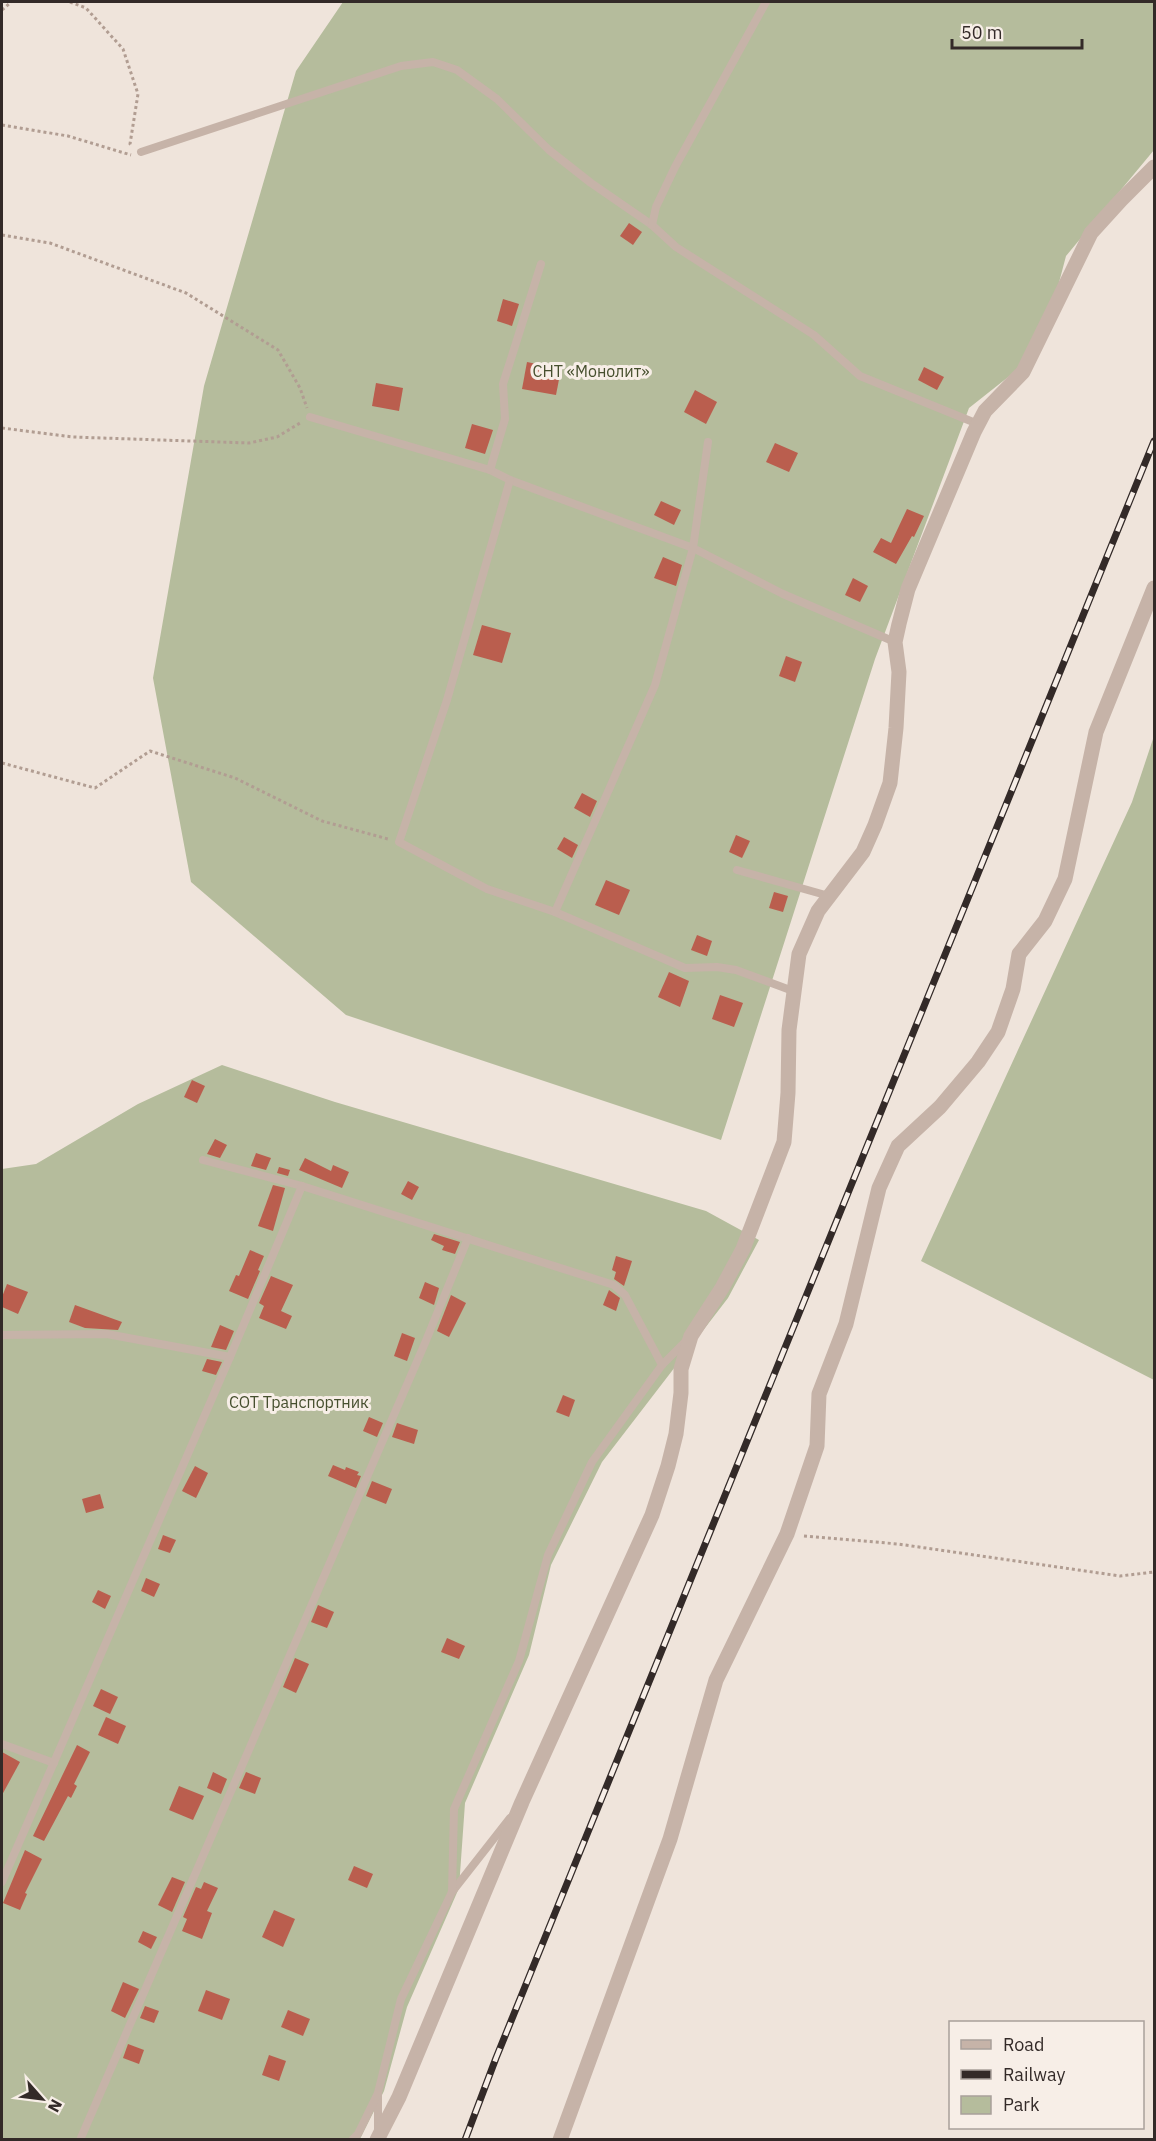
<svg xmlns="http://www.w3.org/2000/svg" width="1156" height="2141" viewBox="0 0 1156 2141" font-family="'IBM Plex Sans',sans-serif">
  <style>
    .green { fill: #b5bc9c }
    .building { fill: #ba5e4e }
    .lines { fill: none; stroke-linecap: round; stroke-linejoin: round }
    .path { stroke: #b19d92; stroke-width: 3; stroke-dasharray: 3 3; stroke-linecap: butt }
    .lane { stroke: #c6b3a8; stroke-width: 8 }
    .street { stroke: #c6b3a8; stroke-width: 15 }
    .rail-casing { stroke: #332a28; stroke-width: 7 }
    .rail { stroke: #f7eee7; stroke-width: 4.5; stroke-dasharray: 14; stroke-linecap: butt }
    .labels { text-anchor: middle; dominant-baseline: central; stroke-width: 6; stroke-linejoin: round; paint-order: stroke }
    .park-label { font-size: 16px; fill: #464f2e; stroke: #f7eee7 }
  </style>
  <rect width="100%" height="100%" fill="#efe4db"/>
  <g class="green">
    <path d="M343,2h811v148l-88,106 -25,95 -72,57 -94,251 -154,481 -375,-125 -155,-133 -38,-204 51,-292 92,-315z"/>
    <path d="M1154,736v644l-233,-119 211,-459z"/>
    <path d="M222,1065l113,37 371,109 53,29 -31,58 -126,164 -51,103 -22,90 -64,148 -6,85 -52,119 -23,84 -24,48 -358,1v-971l34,-5 102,-60z"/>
  </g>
  <g class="building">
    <path d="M629,223l13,9 -9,13 -13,-9z"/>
    <path d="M503,299l16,5 -7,22 -15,-5z"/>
    <path d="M527,362l34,7 -5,26 -34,-6z"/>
    <path d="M924,367l20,10 -7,13 -19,-10z"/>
    <path d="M376,383l27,5 -4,23 -27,-5z"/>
    <path d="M695,390l22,12 -11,22 -22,-12z"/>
    <path d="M472,424l21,6 -8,24 -20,-6z"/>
    <path d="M775,443l23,10 -9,19 -23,-10z"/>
    <path d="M661,501l20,9 -7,15 -20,-10z"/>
    <path d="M907,509l17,7 -10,21 -2,-1 -16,28 -23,-12 8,-14 10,5z"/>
    <path d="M663,557l19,8 -6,21 -22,-8z"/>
    <path d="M853,578l15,8 -8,16 -15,-7z"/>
    <path d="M482,625l29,8 -9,30 -29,-8z"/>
    <path d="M786,656l16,6 -7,20 -16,-6z"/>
    <path d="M582,793l15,8 -7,16 -16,-9z"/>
    <path d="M736,835l14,6 -8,17 -13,-6z"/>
    <path d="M564,837l14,8 -6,13 -15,-9z"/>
    <path d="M606,880l24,10 -11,25 -24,-10z"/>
    <path d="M774,892l14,4 -5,16 -14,-4z"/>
    <path d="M697,935l15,6 -5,15 -16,-6z"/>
    <path d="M669,972l20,9 -9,26 -22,-10z"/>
    <path d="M720,995l23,8 -9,24 -22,-8z"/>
    <path d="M192,1080l13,6 -8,17 -13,-6z"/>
    <path d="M215,1139l12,6 -7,13 -13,-4z"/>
    <path d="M256,1153l15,5 -5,12 -15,-4z"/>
    <path d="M305,1158l26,13 2,-6 16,7 -7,16 -43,-18z"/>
    <path d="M279,1167l11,3 -2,6 -11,-3z"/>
    <path d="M408,1181l11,6 -7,13 -11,-6z"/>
    <path d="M273,1185l12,3 -12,43 -15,-5z"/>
    <path d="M434,1234l26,8 -5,12 -13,-4 2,-4 -13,-6z"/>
    <path d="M250,1250l14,6 -6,14 2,1 -12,28 -19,-8 7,-16 3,1z"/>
    <path d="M616,1256l16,5 -8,25 -10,-7 2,-7 -4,-2z"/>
    <path d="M271,1276l22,9 -12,26 11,5 -6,13 -27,-11 5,-12 -5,-3z"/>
    <path d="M425,1282l14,6 -5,17 -15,-7z"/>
    <path d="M7,1284l21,8 -10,22 -16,-7v-10z"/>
    <path d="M609,1290l11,8 -4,13 -13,-6z"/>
    <path d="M451,1295l15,8 -17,34 -12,-6z"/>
    <path d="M75,1305l47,17 -4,8 -33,-2 -16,-6z"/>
    <path d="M220,1325l14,6 -8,19 -15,-3z"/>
    <path d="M402,1333l13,5 -8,23 -13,-5z"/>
    <path d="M207,1359l15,3 -6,13 -14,-4z"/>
    <path d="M563,1395l12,5 -6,17 -13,-5z"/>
    <path d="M369,1417l14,6 -6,14 -14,-6z"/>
    <path d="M397,1423l21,7 -4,14 -22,-7z"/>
    <path d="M333,1465l12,5 1,-3 13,5 -2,3 4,1 -5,12 -28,-12z"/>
    <path d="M195,1466l13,7 -12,25 -14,-7z"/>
    <path d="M372,1481l20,8 -6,15 -20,-8z"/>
    <path d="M100,1494l4,14 -18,5 -4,-14z"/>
    <path d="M163,1535l13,5 -6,13 -12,-4z"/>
    <path d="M146,1578l14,6 -6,13 -13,-6z"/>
    <path d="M98,1590l13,6 -6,13 -13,-7z"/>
    <path d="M318,1605l16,7 -7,16 -16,-6z"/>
    <path d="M447,1638l18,8 -6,13 -18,-7z"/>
    <path d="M295,1658l14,6 -13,29 -13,-6z"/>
    <path d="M101,1689l17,8 -8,17 -17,-8z"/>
    <path d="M106,1717l20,9 -8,18 -20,-9z"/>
    <path d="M77,1745l13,7 -16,32 3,2 -6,12 -3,-2 -24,45 -11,-5z"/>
    <path d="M2,1752l18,10 -18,33z"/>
    <path d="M213,1772l14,7 -6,15 -14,-6z"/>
    <path d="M246,1772l15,6 -6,16 -16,-6z"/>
    <path d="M179,1786l25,10 -11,24 -24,-10z"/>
    <path d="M25,1850l17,9 -17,34 2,1 -7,16 -17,-7z"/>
    <path d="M354,1866l19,8 -6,14 -19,-8z"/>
    <path d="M172,1877l13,5 -13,30 -14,-7z"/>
    <path d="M204,1882l14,6 -11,23 5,2 -10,26 -20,-8 5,-12 -4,-2 13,-30 5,2z"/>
    <path d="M274,1910l21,9 -12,28 -21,-10z"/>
    <path d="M143,1931l14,6 -6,12 -13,-7z"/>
    <path d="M123,1982l16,7 -14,29 -14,-7z"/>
    <path d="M206,1990l24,9 -8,21 -24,-9z"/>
    <path d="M145,2006l14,5 -5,12 -14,-5z"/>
    <path d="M288,2010l22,9 -7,17 -22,-9z"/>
    <path d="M128,2044l16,6 -5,14 -16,-6z"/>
    <path d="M269,2055l17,6 -7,20 -17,-6z"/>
  </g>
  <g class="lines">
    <g class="path">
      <path d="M70,2l16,6 37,41 15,45 -8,50 2,1"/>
      <path d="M2,10l9,-8"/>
      <path d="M2,125l66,11 63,19"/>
      <path d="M2,235l48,8 136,50 92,57 22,38 7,20"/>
      <path d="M2,428l71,9 176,6 28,-6 23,-14"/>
      <path d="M2,763l93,25 55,-37 85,27 87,43 66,18"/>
      <path d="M804,1536l94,8 222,32 34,-4"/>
    </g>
    <g class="lane">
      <path d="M141,152l260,-86 32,-4 24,8 40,29 52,51 42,33 61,42 24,22 138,88 46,41 118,48"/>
      <path d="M652,225l4,-18 19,-40 91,-165"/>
      <path d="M310,417l180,53 20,10 183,68 90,46 112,48"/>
      <path d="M490,470l15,-51 -2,-35 38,-120"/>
      <path d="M510,480l-63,220 -48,142 88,47 68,23 130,56 32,-1 19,3 57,21"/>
      <path d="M737,870l92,26"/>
      <path d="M555,912l100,-227 38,-137 15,-106"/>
      <path d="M203,1160l99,26 312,99 11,10 37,70"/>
      <path d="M2,1335l105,-1 123,23"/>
      <path d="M2,1744l52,19"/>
      <path d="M2,1882l228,-525 72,-171"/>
      <path d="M452,1892l58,-74"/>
      <path d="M378,2130v-36"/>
      <path d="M80,2140l345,-797 43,-105"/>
      <path d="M352,2140l6,-6 20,-41 23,-94 51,-107 2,-83 65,-148 29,-106 44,-93 70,-97 24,-24"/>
    </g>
    <g class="street">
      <path d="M377,2140l22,-43 123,-295 130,-287 16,-49 8,-32 5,-41v-24l10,-33 31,-48 21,-39 41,-107 4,-49 1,-63 10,-76 19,-43 45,-59 12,-27 15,-42 6,-55 3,-56 -4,-30 4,-18 9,-35 66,-157 11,-21 38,-39 68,-139 30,-33 33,-33"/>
      <path d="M560,2140l110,-301 46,-159 71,-146 30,-88 2,-52 27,-70 33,-136 19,-42 42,-39 38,-45 20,-30 15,-43 6,-35 26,-33 20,-42 31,-147 58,-144"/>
    </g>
    <g class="rail-casing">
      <path id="rail" d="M465,2140l31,-82 658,-1617"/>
    </g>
    <use href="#rail" class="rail"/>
  </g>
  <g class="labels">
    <g class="park-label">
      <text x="591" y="371">СНТ «Монолит»</text>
      <text x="299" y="1402">СОТ Транспортник</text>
    </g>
  </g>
  <rect width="1156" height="2141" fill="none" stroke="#332a28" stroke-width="6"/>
  <rect x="949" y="2021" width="195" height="108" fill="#f7eee7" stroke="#a9a09b" stroke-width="1.5"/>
  <rect x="961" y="2040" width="30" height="9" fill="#c6b3a8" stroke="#a9a09b" stroke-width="1.5"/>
  <text x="1003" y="2051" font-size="18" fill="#332a28">Road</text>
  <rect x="961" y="2070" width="30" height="9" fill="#332a28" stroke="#a9a09b" stroke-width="1.5"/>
  <text x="1003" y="2081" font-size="18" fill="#332a28">Railway</text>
  <rect x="961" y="2096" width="30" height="18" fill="#b5bc9c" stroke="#a9a09b" stroke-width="1.5"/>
  <text x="1003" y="2111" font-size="18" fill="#332a28">Park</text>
  <g transform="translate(42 2099) rotate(118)" stroke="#f7eee7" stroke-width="4.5" paint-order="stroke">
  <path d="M0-4.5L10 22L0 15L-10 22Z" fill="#332a28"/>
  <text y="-9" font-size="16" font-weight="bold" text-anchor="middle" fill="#332a28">N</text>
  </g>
  <path d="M952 39v9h130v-9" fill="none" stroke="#332a28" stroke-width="3"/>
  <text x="961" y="39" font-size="18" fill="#332a28" stroke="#f7eee7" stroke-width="4.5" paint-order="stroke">50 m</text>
</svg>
